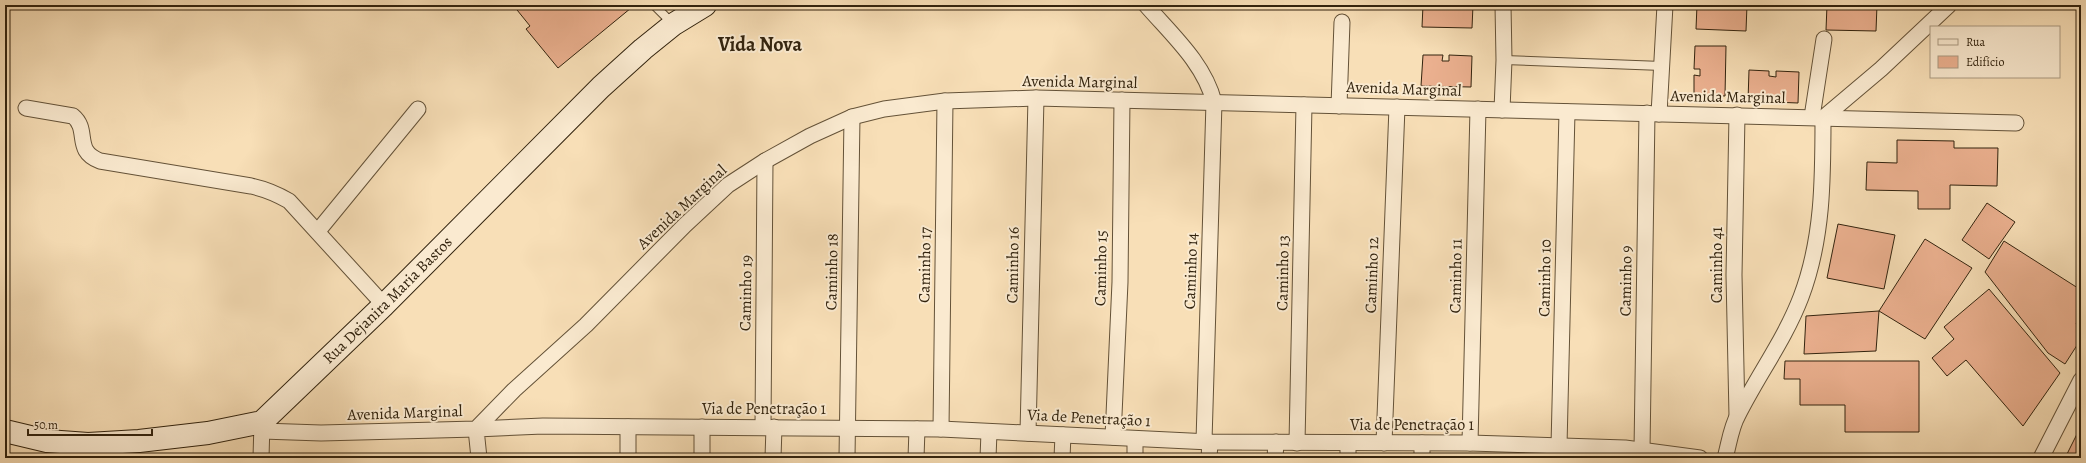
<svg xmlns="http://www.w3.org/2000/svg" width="2086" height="463" viewBox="0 0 2086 463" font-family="Alegreya,serif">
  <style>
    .building { fill: #ebb08f; stroke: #32230e }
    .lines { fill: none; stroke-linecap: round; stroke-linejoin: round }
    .service-casing { stroke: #645238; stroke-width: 10 }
    .minor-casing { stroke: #645238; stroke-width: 17 }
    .secondary-casing { stroke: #32230e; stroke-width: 24 }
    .service { stroke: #faead0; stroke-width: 8 }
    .minor { stroke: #faead0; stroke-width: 15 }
    .secondary { stroke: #faead0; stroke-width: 22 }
    .labels { text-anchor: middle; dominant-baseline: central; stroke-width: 4; stroke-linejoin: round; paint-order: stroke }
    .street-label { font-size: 16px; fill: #32230e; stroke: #faead0 }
    .district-label { font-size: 20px; font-weight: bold; fill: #32230e; stroke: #faead0 }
  </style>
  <rect width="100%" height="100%" fill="#f8dfb7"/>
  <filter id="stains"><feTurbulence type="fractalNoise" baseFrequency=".005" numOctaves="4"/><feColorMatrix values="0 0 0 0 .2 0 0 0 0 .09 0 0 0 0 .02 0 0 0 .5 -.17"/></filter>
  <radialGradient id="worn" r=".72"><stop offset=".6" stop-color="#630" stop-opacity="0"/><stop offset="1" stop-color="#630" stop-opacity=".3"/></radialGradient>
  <g class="building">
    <path d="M513,5h116l2,3 -73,60 -32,-39 4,-3z"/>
    <path d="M1423,5h50l-1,23 -50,-1z"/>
    <path d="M1697,5h50l-1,26 -50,-2z"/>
    <path d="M1827,5h50l-1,26 -50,-1z"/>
    <path d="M1695,46h31l-1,50 -31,-1v-20l6,1v-7h-6z"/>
    <path d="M1423,55h20l-1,6h7v-6l23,1 -1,31 -50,-1z"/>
    <path d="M1749,70l20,1v5l7,1v-6l23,1 -1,31 -50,-2z"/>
    <path d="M1897,140l57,1v7h44l-1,38 -47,-1v24h-32v-18l-52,-1 1,-28 30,1z"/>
    <path d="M1987,203l28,19 -26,37 -27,-19z"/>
    <path d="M1838,224l57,11 -11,54 -57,-11z"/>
    <path d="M1925,239l47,29 -47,71 -46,-28z"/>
    <path d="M2004,241l77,49v26l-5,8 5,3v12l-16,25 -17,-11 -63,-81z"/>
    <path d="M1989,289l71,84 -37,53 -57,-66 -19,16 -15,-18 22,-19 -10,-12z"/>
    <path d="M1879,311l-3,40 -72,3 2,-38z"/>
    <path d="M1785,361h134v71h-74v-27h-45v-26h-16z"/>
    <path d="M2081,426v32h-16z"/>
  </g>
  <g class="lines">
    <g class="service-casing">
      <g id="service">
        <path d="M654,5l19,19"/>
        <path d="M1504,60l158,6"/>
      </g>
    </g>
    <g class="minor-casing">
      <g id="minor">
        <path d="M1146,5c26,30 58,58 68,97l-10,339"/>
        <path d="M1339,106l3,-84"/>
        <path d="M26,108l47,8c17,14 0,35 27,45l151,25c14,3 26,8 38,15l95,104"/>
        <path d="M1502,110l2,-50 -1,-55"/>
        <path d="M1659,114l6,-109"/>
        <path d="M1737,115l-3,160 3,141"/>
        <path d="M1812,117l12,-78"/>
        <path d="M318,231l100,-122"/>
        <path d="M763,427l2,-266"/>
        <path d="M941,429l4,-328"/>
        <path d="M262,431l59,2 155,-4 38,-39 72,-65 99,-100 43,-40 37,-24 45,-25 42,-19 32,-8 61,-8 91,-3 980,25"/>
        <path d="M1028,433l8,-335"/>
        <path d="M1113,437l7,-155 2,-182"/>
        <path d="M1297,443l7,-338"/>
        <path d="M1384,443l13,-336"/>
        <path d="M1470,443l8,-334"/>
        <path d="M1559,446l8,-334"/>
        <path d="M1642,450l5,-337"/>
        <path d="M261,458l1,-36"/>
        <path d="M479,458l-3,-29 67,-3 398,3 269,13 260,1 155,5 75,10"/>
        <path d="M628,458v-31"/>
        <path d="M702,458v-31"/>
        <path d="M773,458l1,-31"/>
        <path d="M847,458l5,-341"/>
        <path d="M916,458l1,-29"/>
        <path d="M988,458l1,-26"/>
        <path d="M1062,458l1,-23"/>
        <path d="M1135,458v-19"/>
        <path d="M1209,458l1,-16"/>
        <path d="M1275,458l1,-16"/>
        <path d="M1348,458v-15"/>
        <path d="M1422,458v-15"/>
        <path d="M1725,458c4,-14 6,-31 13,-43 20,-40 47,-76 63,-118 22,-58 22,-118 22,-179l58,-49 68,-64"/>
        <path d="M2041,458l40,-78"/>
      </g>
    </g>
    <g class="secondary-casing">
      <g id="secondary">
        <path id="s1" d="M5,431l42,10 41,3 51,-3 69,-8 54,-11 122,-117 217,-218 42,-38 31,-25 31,-19"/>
      </g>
    </g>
    <use href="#service" class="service"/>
    <use href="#minor" class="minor"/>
    <use href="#secondary" class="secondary"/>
  </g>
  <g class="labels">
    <g class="street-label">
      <text transform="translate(1080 82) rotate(1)">Avenida Marginal</text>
      <text transform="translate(1404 89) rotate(2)">Avenida Marginal</text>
      <text transform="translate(1728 97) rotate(1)">Avenida Marginal</text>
      <text transform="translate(682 207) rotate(-43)">Avenida Marginal</text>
      <text transform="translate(925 265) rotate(-89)">Caminho 17</text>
      <text transform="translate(1013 265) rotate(-89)">Caminho 16</text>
      <text transform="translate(1717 265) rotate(-90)">Caminho 41</text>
      <text transform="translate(1101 268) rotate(-89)">Caminho 15</text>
      <text transform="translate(1191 271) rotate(-88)">Caminho 14</text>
      <text transform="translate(832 272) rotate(-89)">Caminho 18</text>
      <text transform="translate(1283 273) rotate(-89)">Caminho 13</text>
      <text transform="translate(1372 275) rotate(-88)">Caminho 12</text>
      <text transform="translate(1456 276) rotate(-89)">Caminho 11</text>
      <text transform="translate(1545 278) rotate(-89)">Caminho 10</text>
      <text transform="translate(1626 281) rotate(-89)">Caminho 9</text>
      <text transform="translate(746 293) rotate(-89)">Caminho 19</text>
      <text stroke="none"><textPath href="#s1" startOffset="435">Rua Dejanira Maria Bastos</textPath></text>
      <text x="764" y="409">Via de Penetração 1</text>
      <text transform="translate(405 413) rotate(-2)">Avenida Marginal</text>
      <text transform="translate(1089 418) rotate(3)">Via de Penetração 1</text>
      <text x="1412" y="425">Via de Penetração 1</text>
    </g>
    <g class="district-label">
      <text x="760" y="44">Vida Nova</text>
    </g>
  </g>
  <rect width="2086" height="463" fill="none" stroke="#f8dfb7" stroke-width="20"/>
  <rect x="6" y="6" width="2074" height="451" fill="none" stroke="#32230e" stroke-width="2"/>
  <rect x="10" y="10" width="2066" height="443" fill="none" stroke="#32230e"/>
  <rect x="1930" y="26" width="130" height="52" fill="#faead0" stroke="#aa9a82"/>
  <rect x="1938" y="39" width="20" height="6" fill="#faead0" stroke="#aa9a82"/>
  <text x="1966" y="46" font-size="12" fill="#32230e">Rua</text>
  <rect x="1938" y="56" width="20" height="12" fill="#ebb08f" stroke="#aa9a82"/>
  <text x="1966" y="66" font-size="12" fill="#32230e">Edifício</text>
  <path d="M28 429v6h124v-6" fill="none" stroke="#32230e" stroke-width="2"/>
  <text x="34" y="429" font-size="12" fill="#32230e" stroke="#faead0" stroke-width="3" paint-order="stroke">50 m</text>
  <rect width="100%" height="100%" filter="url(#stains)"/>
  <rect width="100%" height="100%" fill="url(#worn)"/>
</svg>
